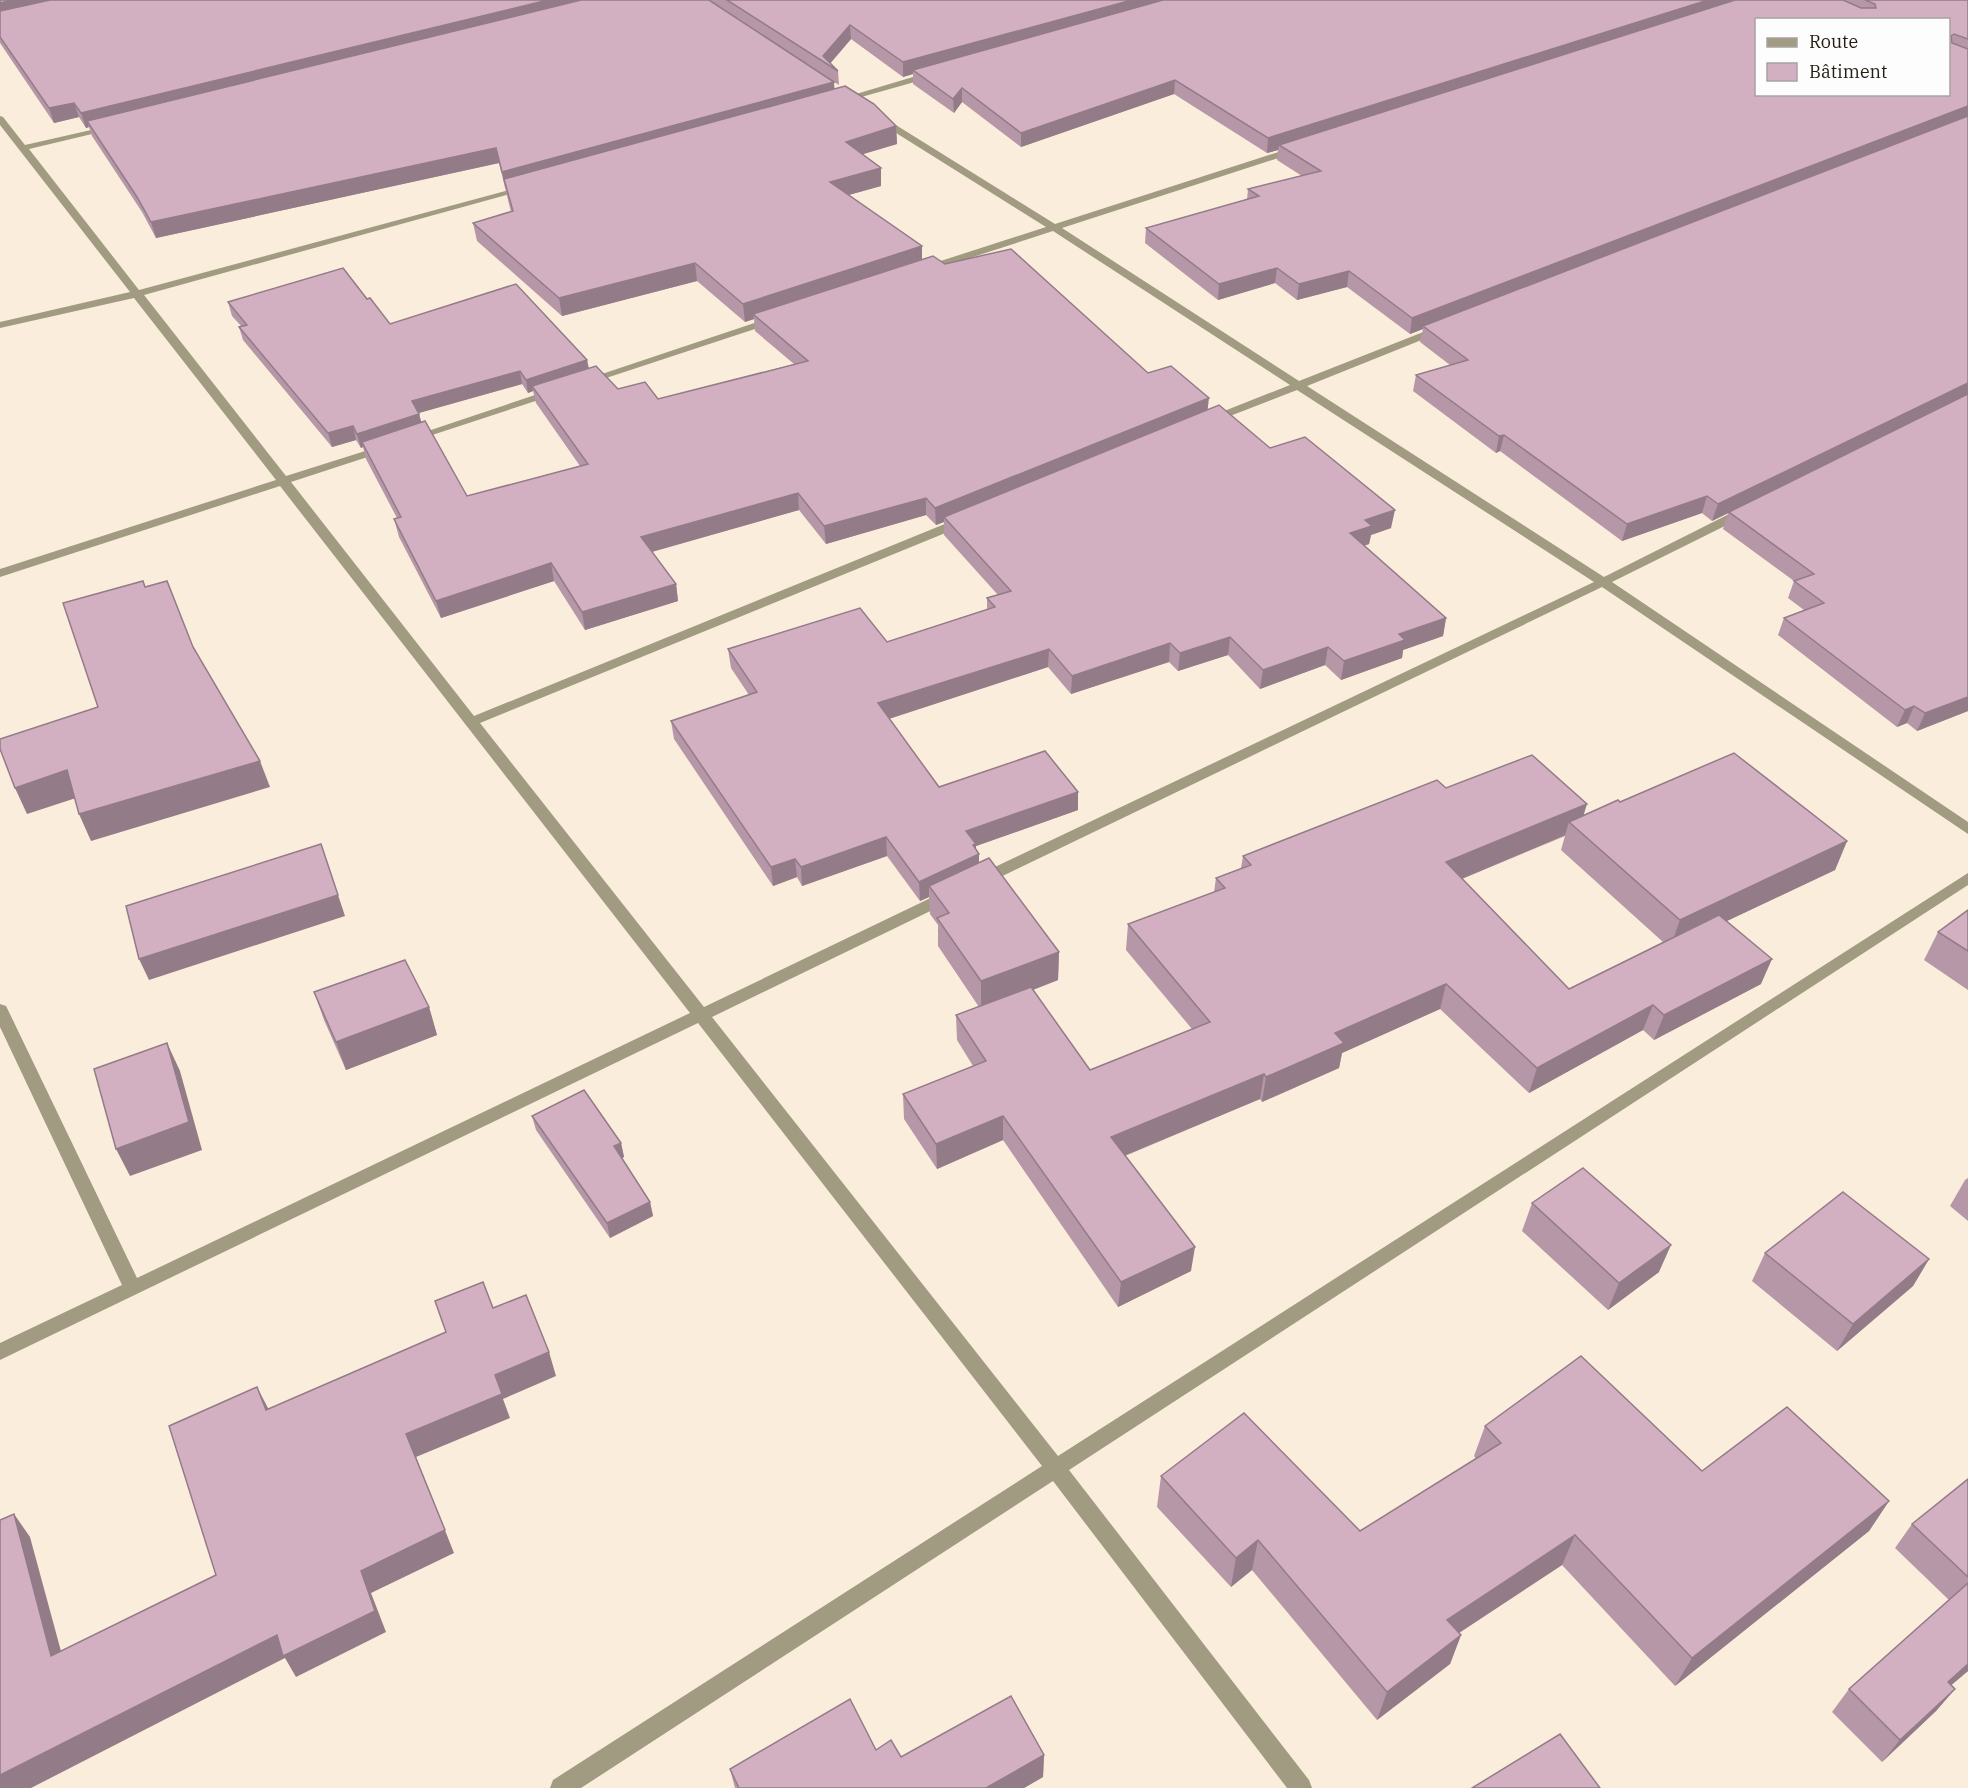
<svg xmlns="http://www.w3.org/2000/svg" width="1968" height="1788" viewBox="0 0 1968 1788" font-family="'IBM Plex Serif',serif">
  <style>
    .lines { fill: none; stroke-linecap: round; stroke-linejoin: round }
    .minor { fill: #a19b82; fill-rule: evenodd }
    .wall { fill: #b597a7; fill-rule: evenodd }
    .shaded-wall { fill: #937b88 }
    .building { fill: #d2b0c2; stroke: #937b88; stroke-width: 1.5; fill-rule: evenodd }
  </style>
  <rect width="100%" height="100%" fill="#fbeddc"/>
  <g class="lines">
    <g class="minor">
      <path d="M933,71l4,3 -1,2 -96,27 -4,-3z"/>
      <path d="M0,116l3,1 22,28 88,-20v4l-84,20 110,141 389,-105v4l-384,106 142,181 95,-30h8v4l-98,32 183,234 483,-197h8v6l-485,198 224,284 237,-114h10l3,4 -3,4 -239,116 346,439 910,-583v12l-899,585 240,310 3,8h-25l-234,-307 -472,307h-31l3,-8 489,-314 -344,-443 -698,337v-17l122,-58 -122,-258v-23l6,2 2,4 129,268 553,-265 -410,-527 -280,91v-8l276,-89 -142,-182 -134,30v-6l130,-30 -130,-167z"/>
      <path d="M877,117h6l172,107 239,-77h6v4l-238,77 237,153 137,-54h8v4l-137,55 297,191 135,-68h8v6l-135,67 356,240v12l-366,-247 -616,297h-10l-2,-4 2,-4 618,-294 -297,-192 -85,33h-8v-4l86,-34 -237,-154 -123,40h-8v-4l124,-40 -169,-106z"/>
      <path d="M772,317l4,1v4l-185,61 -4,1 -6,-3z"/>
      <path d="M553,389l6,3 -2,2 -140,46 -4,1 -6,-3z"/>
    </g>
  </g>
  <g class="wall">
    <path d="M0,0h1968v711l-51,20 -10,-8 -10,4 -119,-92 6,-17 20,-8 -16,-12 6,-17 -71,-52 5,-16 -16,8 -10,-8 -80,28 -122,-90 -4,2 -83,-62 3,-16 34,-10 -30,-23 3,-13 -13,5 -63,-47 -50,13 -22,-17 -57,17 -73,-57 1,-15 101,-28 1,-11 54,-13 -25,-16 1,-10 -11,3 -93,-59 -153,53 -59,-45 -8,11 -41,-29v-10l-10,3 -52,-38 -21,24 8,8 1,14 -5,-3v7l62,37 1,18 -35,10 19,32 -33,9 74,51v13l23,5 203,109 122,75 121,80 -20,7 -2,9 -5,2 82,72 -3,18 -40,14 -1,8 -61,22 -16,-15 -65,24 -32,-34 -50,16 -9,-9 -98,32 -23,-27 -159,52 50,68 139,5v18l-102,36v4l3,12 80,90 -1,28 -25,10 57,80 102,-41 -66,-79 2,-26 86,-32 2,-14 25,-10 2,-12 203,-68 137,28 37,-14 227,39 -12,29 -109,51 35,63 -107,56 -11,-10 -114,63 -89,-84 -98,44 -3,15 -77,34 -2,-3 -135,57 66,115 -73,36 -115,-167 -66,29 -33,-50 -1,-25 70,-28 -16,-26 -1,-25 23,-8 -41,-61v-21l-8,-11 -1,-17 -9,4 -33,-45 -85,30 -5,-9 -24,9 -99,-147 -3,-18 78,-26 -18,-27 -3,-19 159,-7 100,-33v-11l11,-3 -54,-60v-13l-8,3 -10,-10 -100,29 -27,-34 -147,42 24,32 2,17 -93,29 -31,-49 -113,37 -42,-81 -5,-18 3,-1 -31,-59 -3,-12 -2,1 -5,-8 -24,7 -89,-107 -4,-13 2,-1 -9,-10 -4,-14 139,-3 23,25 197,36 2,8 29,21 40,10 136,-35 -39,-33 -1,-12 -9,3 -48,-41 -135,35 -85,-75 -4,-18 38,-11 -12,-49 -343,75 -14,-26 -50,-76 -3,-9 -3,1 -7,-11 -25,6 -54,-80zM522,384l6,9 5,-2 3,12 44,63 -113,30 -46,-73 -2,-10zM1565,836l-4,14 102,92 -94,47 -107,-110z"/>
    <path d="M1968,910v80l-44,-30 14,-28z"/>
    <path d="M314,992l115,15 8,28 -91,35 -22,-50z"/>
    <path d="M532,1116l89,27 3,14 -2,1 28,44 3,14 -43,22 -74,-108z"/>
    <path d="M1968,1178v43l-18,-15 15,-26z"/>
    <path d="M1532,1203l127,69 -51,38 -86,-79z"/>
    <path d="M1765,1253l164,6 -16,27 -76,65 -85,-70z"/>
    <path d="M1485,1426l217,45 187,30 -20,30 -194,155 -113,-121 -103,68 2,2 -11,29 -73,56 -125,-150 -21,17 -74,-80 4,-31 199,55 116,-72 -2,-3z"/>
    <path d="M1968,1479v192l-17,14 4,4 -19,22 -54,51 -50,-50 17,-23 100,-89 -54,-52 17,-24z"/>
    <path d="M876,1750l25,7 143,-2 -1,22 -19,11h-289l-5,-19z"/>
  </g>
  <g class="shaded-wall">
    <path d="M13,0h66l-79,18v-15z"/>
    <path d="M548,0h58l-519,121 2,6 -3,1 -5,-15z"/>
    <path d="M1132,0h49l-268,70v4l-10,3v-15z"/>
    <path d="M1708,0h40l-469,145 -1,5 -11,3 1,-15z"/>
    <path d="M850,25l1,14 -22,26 -6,-9z"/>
    <path d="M1175,80l-1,14 -153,53v-14z"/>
    <path d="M834,82l1,14 -331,83 1,8 -3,-15z"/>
    <path d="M962,88v14l-8,11 -1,-14z"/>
    <path d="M74,103l5,14 -25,6 -5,-15z"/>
    <path d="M1968,106v13l-545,207v3l-13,5 2,-16z"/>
    <path d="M896,126l1,18 -50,15 -1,-17z"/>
    <path d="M496,148l3,15 -343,75 -5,-16z"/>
    <path d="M881,168v18l-50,14 -1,-18z"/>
    <path d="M922,246v18l-169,50 1,5 -9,3 -2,-18z"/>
    <path d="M695,263l2,18 -135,35 -3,-18z"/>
    <path d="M1277,268l-2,15 -57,17 1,-16z"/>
    <path d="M1349,271l-2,16 -50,13 2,-16z"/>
    <path d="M587,360l2,13 -57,13 1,5 -5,2 -2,-13z"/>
    <path d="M520,371l2,13 -107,30 -3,-13z"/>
    <path d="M1968,383v13l-256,125 6,-17z"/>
    <path d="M1209,398l-2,17 -263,102v5l-8,3 -1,-17z"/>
    <path d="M419,414l4,14 -61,14 1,5 -2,1 -4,-14z"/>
    <path d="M353,426l3,14 -24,7 -4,-14z"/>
    <path d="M1504,435l-4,16 -4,2 3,-17z"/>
    <path d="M798,493l1,17 -155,44 -3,-17z"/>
    <path d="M1707,496l-5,17 -80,28 5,-17z"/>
    <path d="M926,498v17l-100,29 -2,-18z"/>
    <path d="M1395,510l-4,18 -20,7 -2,9 -22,7 3,-18 15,-13z"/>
    <path d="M551,563l3,18 -113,37 -5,-17z"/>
    <path d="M676,584l2,17 -93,29 -3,-18z"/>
    <path d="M1446,618l-3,18 -40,14 -1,8 -61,22 3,-19 55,-27z"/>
    <path d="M1230,637l-2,18 -50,16 2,-18z"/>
    <path d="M1170,643l-1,19 -98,32 1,-18z"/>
    <path d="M1328,647l-3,18 -65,24 3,-19z"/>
    <path d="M1049,649l-1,18 -169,55 -1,-19z"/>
    <path d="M1968,697v14l-51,20 8,-18z"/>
    <path d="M1914,706l-7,17 -10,4 8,-17z"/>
    <path d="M260,761l10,26 -179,54 -12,-27z"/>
    <path d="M67,770l12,27 -52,17 -12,-26z"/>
    <path d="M1078,792v18l-102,36v9l3,-1v19l-50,13v11l-9,4 -1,-19 47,-51z"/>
    <path d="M1587,804l-8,26 -10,-8 -4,13 -125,53 6,-26z"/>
    <path d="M886,837l1,19 -85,30 -1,-19z"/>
    <path d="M1847,841l-12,29 -165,78 10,-28z"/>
    <path d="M321,844l24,72 -196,64 -10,-21z"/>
    <path d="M795,859l2,18 -24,9 -2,-19z"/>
    <path d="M1059,952l-1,28 -77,30v-29z"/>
    <path d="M1772,959l-11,25 -107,56 10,-25z"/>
    <path d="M1446,984l-6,25 -98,44 -3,15 -77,34 4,-25 69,-44z"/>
    <path d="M1653,1005l-10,25 -114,63 8,-25z"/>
    <path d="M429,1007l8,28 -91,35 -10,-28z"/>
    <path d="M167,1043l13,28 22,79 -72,26 -14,-27z"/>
    <path d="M1264,1074l-4,25 -151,63 2,-25z"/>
    <path d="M1003,1116v24l-66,29 -1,-25z"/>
    <path d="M621,1143l3,14 -7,3 -3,-14z"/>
    <path d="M650,1202l3,14 -43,22 -3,-15z"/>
    <path d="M1671,1245l-12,27 -51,38 11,-27z"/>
    <path d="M1195,1247l-4,24 -73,36 3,-25z"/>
    <path d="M1929,1259l-16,27 -76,65 16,-27z"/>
    <path d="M549,1352l7,24 -53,23 7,19 -94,39 38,96 -83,40 15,39 -90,45 -11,-19 -254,130h-31v-13l277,-140 84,-64 45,-137 89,-59z"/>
    <path d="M257,1387l12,23h-3z"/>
    <path d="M1889,1501l-20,30 -194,155 17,-28z"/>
    <path d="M14,1514l16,23 38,140 -17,-21z"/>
    <path d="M1575,1535l-13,30 -126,83 11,-28z"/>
    <path d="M1258,1540l-6,30 -21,17 5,-29z"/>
    <path d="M1461,1635l-11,29 -73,56 10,-28z"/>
    <path d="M1968,1664v7l-39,33 19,-22z"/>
    <path d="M1955,1689l-19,22 -54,51 18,-22z"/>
    <path d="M1044,1755l-1,22 -19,11h-38z"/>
  </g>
  <g class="building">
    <path d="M0,0h13l-13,3z"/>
    <path d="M50,0h498l-467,113 -7,-10 -25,5 -49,-71v-26z"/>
    <path d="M581,0h128l125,82 -332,90 -6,-24 -345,74 -14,-25 -50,-76z"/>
    <path d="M727,0h405l-229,62 -53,-37 -27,31 15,15z"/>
    <path d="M1163,0h545l-440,138 -93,-58 -154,53 -59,-45 -9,11 -40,-29z"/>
    <path d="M1735,0h108l18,8h15l-1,-4 -10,-4h103v39l-14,-5 -3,2 1,7 16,6v57l-556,212 -63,-47 -50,13 -22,-16 -58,16 -73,-56 113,-32 -11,-7 73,-18 -42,-26zM1756,20h192v74h-192z"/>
    <path d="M845,86l29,18 22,22 -50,16 35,26 -51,14 92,64 -179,58 -48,-41 -136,35 -86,-75 40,-12 -9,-32z"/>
    <path d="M1968,116v267l-250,121 -11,-8 -80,28 -123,-89 -5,1 -83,-61 52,-15 -45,-34z"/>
    <path d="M1011,249l137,124 23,-7 38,32 -274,110 -9,-10 -102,28 -26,-33 -157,44 35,47 -94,28 -31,-49 -115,38 -42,-82 7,-2 -39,-75 63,-21 42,75 121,-32 -56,-78 64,-20 22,23 27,-7 13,17 150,-38 -55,-47 180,-58 12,8z"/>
    <path d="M343,268l24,31 3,-1 20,26 126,-40 71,76 -61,20 -6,-9 -108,30 7,13 -62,20 -4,-8 -25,7 -89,-106 8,-2 -19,-23z"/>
    <path d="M1968,394v303l-43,16 -11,-7 -9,4 -121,-92 40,-15 -30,-22 20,-7 -85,-62z"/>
    <path d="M1219,405l51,43 35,-11 90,73 -30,10 7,6 -22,7 96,85 -47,16 6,6 -61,21 -16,-14 -65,23 -33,-33 -50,16 -10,-10 -98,33 -23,-27 -171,54 61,84 106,-36 33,41 -112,39 10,13 -3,1 6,9 -60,28 -33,-45 -85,30 -6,-8 -24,8 -100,-146 86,-29 -29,-43 132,-41 27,34 108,-35 -8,-9 24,-7 -67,-74z"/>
    <path d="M143,581l2,6 22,-6 26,66 67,114 -181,53 -12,-44 -52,18 -15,-39v-10l98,-32 -35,-104z"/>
    <path d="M1734,753l113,88 -167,79 -111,-98 49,-22 2,2z"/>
    <path d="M1532,755l55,49 -141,58 123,127 150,-74 53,44 -108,56 -11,-10 -116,63 -91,-84 -111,49 9,10 -78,34 -2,-3 -153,63 84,110 -74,35 -118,-166 -67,28 -33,-50 83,-33 -30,-46 75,-28 59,83 120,-48 -82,-98 97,-36 -9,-10 35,-13 -8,-9 194,-76 9,8z"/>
    <path d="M321,844l17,51 -199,64 -13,-53z"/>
    <path d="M989,858l70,94 -78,29 -44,-63 12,-5 -20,-27z"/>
    <path d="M1968,910v41l-30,-19z"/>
    <path d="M405,960l24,47 -93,35 -22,-50z"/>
    <path d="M167,1043l22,79 -73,27 -22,-80z"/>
    <path d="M584,1090l37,53 -7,3 36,56 -43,21 -75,-107z"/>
    <path d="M1583,1168l88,77 -52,38 -87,-80z"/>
    <path d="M1843,1192l86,67 -76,65 -88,-71z"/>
    <path d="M483,1282l10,26 33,-13 23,57 -54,23 7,19 -96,40 39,96 -84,41 14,40 -92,45 -6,-21 -277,140v-255l14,-6 37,142 165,-81 -47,-149 88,-39 9,23 180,-78 -11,-31z"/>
    <path d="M1581,1356l121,115 85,-64 102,94 -197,157 -117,-123 -128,85 14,15 -74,57 -129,-152 -22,18 -75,-82 83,-63 116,118 141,-88 -16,-17z"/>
    <path d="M1968,1479v98l-56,-53z"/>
    <path d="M1968,1583v81l-20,18 7,7 -55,51 -51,-51z"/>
    <path d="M1011,1696l33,59 -58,33h-247l-9,-19 120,-70 26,51 15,-10 10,17z"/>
    <path d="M1560,1734l40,54h-128z"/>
  </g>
  <rect x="1755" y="18" width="195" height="78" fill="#fdfdfd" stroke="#a7a39f" stroke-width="1.5"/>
  <rect x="1767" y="38" width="30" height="9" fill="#a19b82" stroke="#a7a39f" stroke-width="1.5"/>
  <text x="1809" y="48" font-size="18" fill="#251c12">Route</text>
  <rect x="1767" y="63" width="30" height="18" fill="#d2b0c2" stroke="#a7a39f" stroke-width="1.5"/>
  <text x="1809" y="78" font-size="18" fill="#251c12">Bâtiment</text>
</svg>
